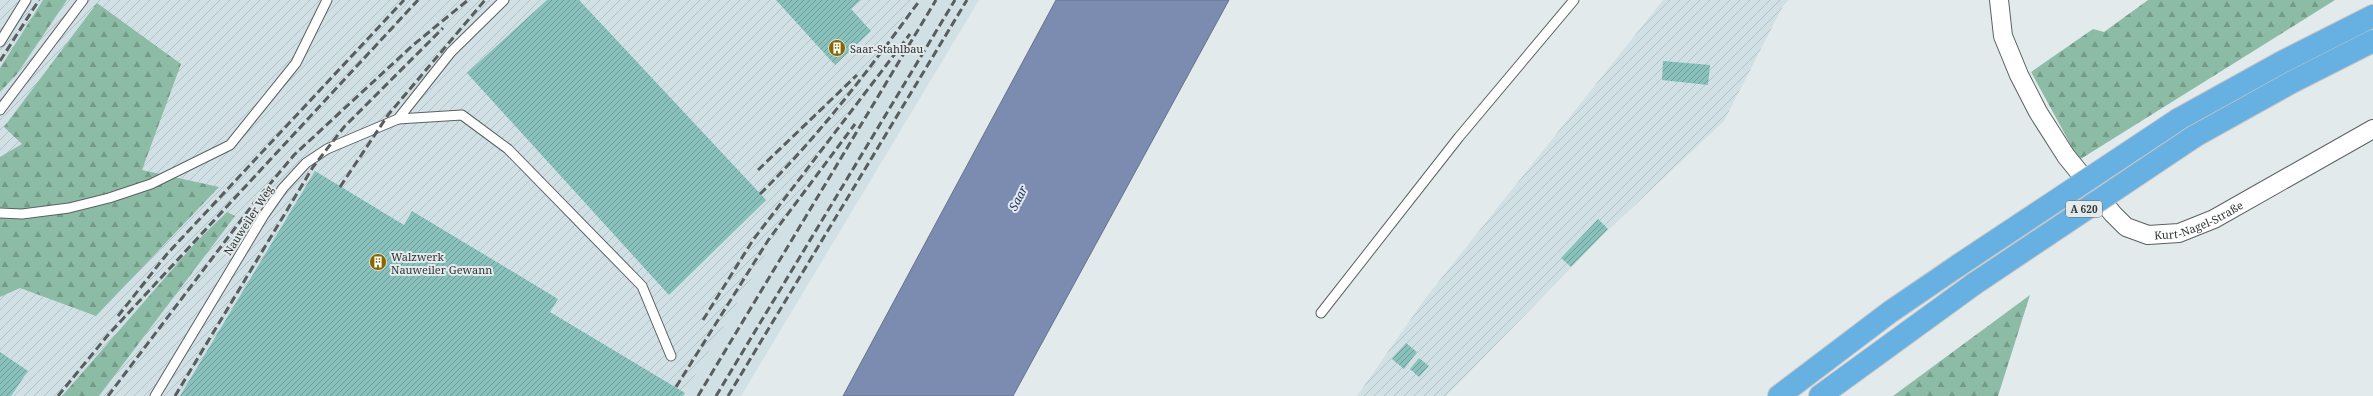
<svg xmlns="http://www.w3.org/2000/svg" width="2373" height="396" viewBox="0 0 2373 396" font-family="'Noto Serif',serif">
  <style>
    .built { fill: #d0e0e4 }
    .industrial { fill: url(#industrial-furrows) }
    .forest { fill: url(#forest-firs) }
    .water { fill: #7b8cb0; stroke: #65728b }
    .building { fill: url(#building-hatch) }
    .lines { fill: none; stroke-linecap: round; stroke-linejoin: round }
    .lane-casing { stroke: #5b6162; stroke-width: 11 }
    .street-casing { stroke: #5b6162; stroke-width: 20 }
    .highway-casing { stroke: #c6c6c7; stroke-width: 24 }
    .lane { stroke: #fff; stroke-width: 9 }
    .street { stroke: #fff; stroke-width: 18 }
    .highway { stroke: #67b0e2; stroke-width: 22 }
    .rail { stroke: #595d5e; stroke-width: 3; stroke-dasharray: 8 4; stroke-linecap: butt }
    .highway-bridge-casing { stroke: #c6c6c7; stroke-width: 24; stroke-linecap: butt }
    .highway-bridge { stroke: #67b0e2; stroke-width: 22 }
    .labels { text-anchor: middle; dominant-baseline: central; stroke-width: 4; stroke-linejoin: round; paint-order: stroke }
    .shield { fill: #e3eaec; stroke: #676b6d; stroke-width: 1 }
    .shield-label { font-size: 10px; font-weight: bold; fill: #323536 }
    .poi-label { font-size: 11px; fill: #323536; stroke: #e3eaec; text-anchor: start }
    .street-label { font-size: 11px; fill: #323536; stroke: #e3eaec }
    .water-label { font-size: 12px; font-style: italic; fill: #203363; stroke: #e3eaec }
  </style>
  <defs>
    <pattern id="industrial-furrows" width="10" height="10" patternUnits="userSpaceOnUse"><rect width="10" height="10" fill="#d0e0e4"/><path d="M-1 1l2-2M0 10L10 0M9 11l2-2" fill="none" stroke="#b3c1c4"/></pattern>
    <pattern id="forest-firs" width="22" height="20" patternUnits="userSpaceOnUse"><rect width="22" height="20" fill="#8dbca6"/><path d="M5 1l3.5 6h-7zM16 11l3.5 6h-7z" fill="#749a88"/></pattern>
    <pattern id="building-hatch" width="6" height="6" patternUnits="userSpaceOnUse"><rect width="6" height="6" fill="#88c0bc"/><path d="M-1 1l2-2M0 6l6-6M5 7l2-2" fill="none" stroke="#709d9a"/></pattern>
  </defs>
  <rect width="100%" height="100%" fill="#e3eaec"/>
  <path class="built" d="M913,0h66l-238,396h-58z"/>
  <g class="industrial">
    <path d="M0,0h913l-230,396h-683z"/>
    <path d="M1663,0h126l-6,6 -59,115 -122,115 -156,160h-89l67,-96z"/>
  </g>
  <g class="forest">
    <path d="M43,0h24l-50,74 -17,18v-24z"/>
    <path d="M2148,0h187l-256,160 -48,-88 62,-43 11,3z"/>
    <path d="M97,3l84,61 -39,106 77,17 -123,129 -76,-28 -20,9v-140l22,-13 -18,-17z"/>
    <path d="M227,212l8,4 -136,180h-37l135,-155z"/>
    <path d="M2030,295l-32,101h-105z"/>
  </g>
  <path class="water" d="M1056,0h173l-216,396h-170z"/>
  <g class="building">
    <path d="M547,0h32l187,200 -97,95 -202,-222z"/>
    <path d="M776,0h85l-10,9 20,22 -36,34z"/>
    <path d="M1663,61l47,4 -2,20 -46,-5z"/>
    <path d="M315,171l89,54 8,-14 146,88 -8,13 135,81 -2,3h-503z"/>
    <path d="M1598,219l10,10 -37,38 -10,-9z"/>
    <path d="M1406,343l11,9 -13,17 -12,-10z"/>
    <path d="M0,352l28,19 -17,25h-11z"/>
    <path d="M1419,358l10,8 -10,11 -9,-8z"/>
  </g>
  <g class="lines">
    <g class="lane-casing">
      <g id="lane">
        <path d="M0,42l26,-42"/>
        <path d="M0,110l83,-110"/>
        <path d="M398,119l64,-4 46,34 134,137 29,70"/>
        <path d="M0,213l22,1 47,-6 40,-10 42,-14 79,-39 66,-82 31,-63"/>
        <path d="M1321,313l138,-176 115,-137"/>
        <path d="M155,396l109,-181 19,-27 23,-25 21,-14 71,-30 53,-67 53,-52"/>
      </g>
    </g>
    <g class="street-casing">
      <g id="street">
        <path id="s1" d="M1999,0l4,36 16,39 19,37 28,44 47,58 13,13 22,8 31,-2 35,-14 159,-90"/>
      </g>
    </g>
    <g class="highway-casing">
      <g id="highway">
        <path d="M2179,119l103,-57 91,-46"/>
        <path d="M2195,136l97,-54 81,-41"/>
        <path d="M1779,396l111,-84 69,-47"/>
        <path d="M1820,396l154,-112"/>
      </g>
    </g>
    <use href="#lane" class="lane"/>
    <use href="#street" class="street"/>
    <use href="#highway" class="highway"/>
    <g class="rail">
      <path d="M0,61l39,-61"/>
      <path d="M758,170l99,-95"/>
      <path d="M340,187l48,-72 97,-115"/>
      <path d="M760,194c60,-59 110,-126 160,-194"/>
      <path d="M118,316l49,-62 237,-254"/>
      <path d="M703,320l50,-80 157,-206"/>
      <path d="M676,387l93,-148 86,-115"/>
      <path d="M58,396l50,-61 310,-335"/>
      <path d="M108,396l146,-193 40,-48 118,-109 56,-46"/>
      <path d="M175,396l138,-229 31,-40 99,-99"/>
      <path d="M698,396l238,-396"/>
      <path d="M716,396l239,-396"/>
      <path d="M728,396l239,-396"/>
    </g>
    <g class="highway-bridge-casing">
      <g id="highway-bridge">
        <path d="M1959,265l220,-146"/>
        <path d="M1974,284l221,-148"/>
      </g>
    </g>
    <use href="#highway-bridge" class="highway-bridge"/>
  </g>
  <defs>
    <g id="building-disc" transform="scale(0.9)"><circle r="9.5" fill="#866702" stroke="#e3eaec"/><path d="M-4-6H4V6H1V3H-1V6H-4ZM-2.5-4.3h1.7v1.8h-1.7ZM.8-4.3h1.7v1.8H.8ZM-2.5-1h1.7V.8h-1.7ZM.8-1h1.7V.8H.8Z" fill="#fff"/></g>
  </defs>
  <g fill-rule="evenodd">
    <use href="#building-disc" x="837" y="48"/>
    <use href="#building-disc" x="378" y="262"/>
  </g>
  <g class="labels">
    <rect class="shield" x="2066" y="201" width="36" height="16" rx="3"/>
    <g class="shield-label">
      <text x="2084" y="209">A 620</text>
    </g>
    <g class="poi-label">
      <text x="850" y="48">Saar-Stahlbau</text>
      <text x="391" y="256">Walzwerk<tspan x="391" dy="13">Nauweiler Gewann</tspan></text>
    </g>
    <g class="street-label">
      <text stroke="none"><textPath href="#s1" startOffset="342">Kurt-Nagel-Straße</textPath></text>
      <text transform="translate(248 220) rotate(-57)">Nauweiler Weg</text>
    </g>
    <g class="water-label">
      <text transform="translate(1018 198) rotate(-63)">Saar</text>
    </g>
  </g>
</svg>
